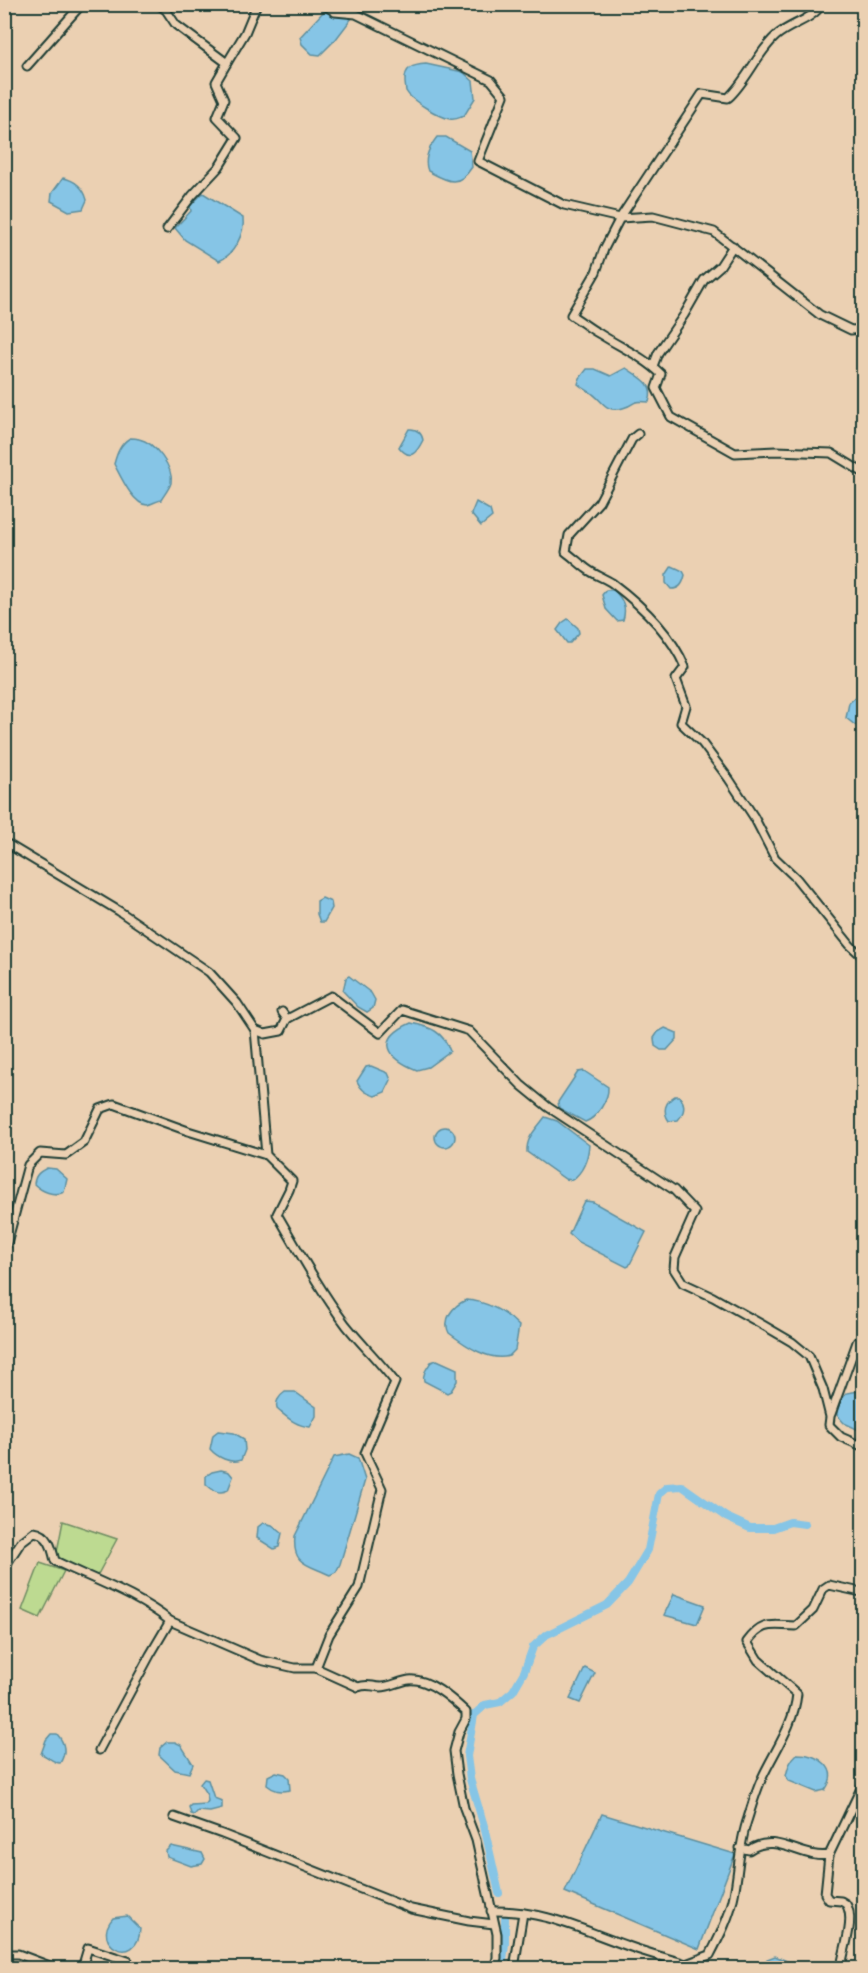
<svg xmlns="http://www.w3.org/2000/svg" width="868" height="1973" viewBox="0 0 868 1973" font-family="'Balsamiq Sans',sans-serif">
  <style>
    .green { fill: #bdda91; stroke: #6e8c62; stroke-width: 1.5 }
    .water { fill: #86c5e6; stroke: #5d8f9f; stroke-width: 1.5 }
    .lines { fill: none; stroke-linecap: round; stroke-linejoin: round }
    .canal { stroke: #86c5e6; stroke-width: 8 }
    .street-casing { stroke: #1f3d34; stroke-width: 11 }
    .street { stroke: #ebd0b2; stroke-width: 7 }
  </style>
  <rect width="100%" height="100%" fill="#ebd0b2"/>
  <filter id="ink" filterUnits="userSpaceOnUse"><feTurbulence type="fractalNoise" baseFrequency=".0167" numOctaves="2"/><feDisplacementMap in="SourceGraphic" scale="12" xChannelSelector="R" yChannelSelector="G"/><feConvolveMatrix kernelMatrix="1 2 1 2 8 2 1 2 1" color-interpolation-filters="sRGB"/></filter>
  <g filter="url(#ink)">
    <g class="green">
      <path d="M63,1521l54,18 -20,37 -41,-19z"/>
      <path d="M40,1563l24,8 -24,47 -18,-8z"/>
    </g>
    <g class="water">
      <path d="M324,11l28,7 -16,21 -16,16 -8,-1 -10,-10 -2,-7z"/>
      <path d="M426,64l37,8 10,9 2,17 -11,18c-5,2 -9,4 -14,3 -10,-2 -39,-18 -44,-28 0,0 -1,-8 -1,-9 -1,-15 8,-17 21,-18z"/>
      <path d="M437,137h9l24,14 2,16c-14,22 -25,14 -44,4 -5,-12 2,-25 9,-34z"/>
      <path d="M63,178c12,2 21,10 24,22l-4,9 -14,2 -18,-10 1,-8z"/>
      <path d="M203,193l40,25c2,15 -9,37 -24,43l-34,-21 -10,-12 16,-17 -1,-5z"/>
      <path d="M626,368c13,9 30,15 23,34 -20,-2 -11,2 -26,6 -18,6 -21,-9 -33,-16 -4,-3 -8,-4 -12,-8l2,-6 7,-9h8l16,7z"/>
      <path d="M409,429c8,-1 13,5 14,11 -7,14 -13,21 -24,7z"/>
      <path d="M130,438c3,0 6,0 9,1 15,3 35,28 32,44 -2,6 -7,12 -10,17 -4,1 -10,4 -14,5 -14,0 -27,-30 -33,-41 3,-11 6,-20 16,-26z"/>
      <path d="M476,502l14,8 2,7 -11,9 -10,-12z"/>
      <path d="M672,566l11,5 2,4c-2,9 -5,14 -14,14l-5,-6v-8z"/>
      <path d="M606,590h8c9,10 13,17 9,30l-6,1 -11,-12 -4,-14z"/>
      <path d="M568,619l10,9 1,5 -9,10h-3l-10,-13 5,-7z"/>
      <path d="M856,697h7v30l-8,-2 -9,-7 3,-15z"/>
      <path d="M322,898l9,4 1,6 -8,14h-4l-3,-8v-13z"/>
      <path d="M349,976l22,17 4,7 -2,8 -6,4 -9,-5 -15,-16 3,-13z"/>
      <path d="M411,1023c19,4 32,8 39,28l-22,16 -11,3c-30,-12 -42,-31 -6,-47z"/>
      <path d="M665,1028l12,5v6l-10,11h-6l-6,-4 -1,-8 4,-6z"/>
      <path d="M371,1066l17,7 3,7 -6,12 -10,4c-9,-3 -14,-6 -18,-15l9,-14z"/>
      <path d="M584,1071l24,16c1,12 -11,31 -23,35l-26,-14 -1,-6 20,-30z"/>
      <path d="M675,1096h4c7,8 6,16 -1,24l-9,1c-7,-10 -4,-19 6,-25z"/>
      <path d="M545,1117l12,4 32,24c-1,13 -6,27 -17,35l-7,-1 -38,-27c-1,-15 10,-24 18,-35z"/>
      <circle cx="445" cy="1137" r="10"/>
      <path d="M47,1168l9,1 11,10 -3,13c-10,5 -23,-1 -30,-8 1,-9 5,-12 13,-16z"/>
      <path d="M586,1201l7,1 53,30 -17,34 -2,1 -49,-25 -9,-8 14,-31z"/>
      <path d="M466,1300c20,1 40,12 53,26l-4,24 -6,6c-20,6 -44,-11 -60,-23 -7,-14 4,-27 17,-33z"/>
      <path d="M437,1360l20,9v12l-6,10 -4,2 -23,-12c-2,-7 3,-13 7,-19z"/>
      <path d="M859,1391l4,3v38l-19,-9 -7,-8 1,-12 9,-10z"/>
      <path d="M285,1392h10l21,15v9l-6,11c-14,-1 -22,-9 -32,-17 -4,-7 1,-14 7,-18z"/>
      <path d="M218,1431l16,2 10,6 1,11 -4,10c-11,4 -24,-3 -31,-11l3,-14z"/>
      <path d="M349,1454l9,4 7,22 -25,84 -4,8 -6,3c-23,-11 -38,-10 -35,-39l39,-79z"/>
      <path d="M221,1470l8,2 4,5 -5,13c-9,5 -16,0 -22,-6v-8l6,-4z"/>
      <path d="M263,1523l9,2 10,8 -3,14 -5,2 -17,-11 1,-11z"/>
      <path d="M674,1594l31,11 -8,19 -33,-9z"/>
      <path d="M585,1668l10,5 -15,30 -10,-4z"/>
      <path d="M51,1734h6c8,9 10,18 3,29 -7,0 -12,-7 -19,-9l5,-14z"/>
      <path d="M167,1742h8l6,3 12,19 -4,9 -14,-3 -16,-15 1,-7z"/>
      <path d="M797,1754c21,0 44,14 28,36l-9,2 -27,-11 -3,-5c2,-9 4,-16 11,-22z"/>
      <path d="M276,1772l9,2 4,4 1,12c-10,2 -16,1 -23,-5l1,-9z"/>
      <path d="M204,1779l4,1 6,18 8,3v8l-12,3 -12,-1 -4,4 -3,-1 -2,-7 2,-2 15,-1 2,-3 -1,-6 -7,-11z"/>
      <path d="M602,1814l133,40 -36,95 -134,-57z"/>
      <path d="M171,1846l31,7 3,6 -3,5 -11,2 -24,-9 -1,-6z"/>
      <path d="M127,1916l13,13c-2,40 -51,16 -27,-11z"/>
      <path d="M775,1956l12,5 4,7h-30l6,-9z"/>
    </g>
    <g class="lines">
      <g class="canal">
        <path d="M499,1893l-15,-67 -14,-47 -3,-23 7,-41 11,-10 15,-3 13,-11 11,-19 9,-25 13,-12 61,-30 21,-22 20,-33 11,-56 8,-7 15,-1 44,31 24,11h23l17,-6 15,2"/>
        <path d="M502,1968l3,-24v-28"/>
      </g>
      <g class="street-casing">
        <g id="street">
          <path d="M158,4l8,6 10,15 51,38 -11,19 8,18 -7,17 20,21 -18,29 -27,29 -25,33"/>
          <path d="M323,4l12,8 21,2 135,66 13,16 -26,65 86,44 56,13 33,-2 61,16 106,83 31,15 13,-1"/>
          <path d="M822,4c-11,17 -31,19 -46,32 -19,17 -29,45 -48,62l-26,-4 -82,124 -16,31 -8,23 -25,43c10,6 19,14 29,19 20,13 44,23 61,40l-5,14 15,29 64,36 41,-2 55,2 33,20"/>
          <path d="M227,63l18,-30 12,-29"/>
          <path d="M27,66l55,-62"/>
          <path d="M653,366l5,-13 26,-38 20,-35 16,-14 13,-20"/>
          <path d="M638,434l-6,5 -33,63 -30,33 -3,17c7,5 14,12 21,17 8,6 17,9 25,14 28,21 59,51 73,84l-9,12 10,27 -5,17 21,20 27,36 25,38 21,41 21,20 54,67 14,13"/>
          <path d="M4,842l115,69 90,61 28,31 18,27 11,125 26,26 -3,9 -12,24c22,38 43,76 69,111 16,20 34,37 49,57l-30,71 17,36 -23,98 -30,48 -13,33"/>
          <path d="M287,1019l44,-23 49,37 22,-23 67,21 52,54 27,22 126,83 21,22 -20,45 -1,12 9,14 30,14 50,28 29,17 17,14 14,33 7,28 -1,8 12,12 23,10"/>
          <path d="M255,1030l10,4 16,-3 6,-12 -5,-7"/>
          <path d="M4,1254l24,-89 12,-12 26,2 18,-13 16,-33 14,-5 74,27 78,24"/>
          <path d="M831,1414l26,-72h7"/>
          <path d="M4,1568l17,-26 13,-10c15,2 18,16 21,29 39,19 81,33 115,60l90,39 35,8h21l42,19c11,-4 13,0 23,0 9,0 19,-6 28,-7 20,-2 43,19 57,32v7l-7,13 -5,19 3,23 7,34 12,32 21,94v24l-3,10"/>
          <path d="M99,1750l51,-95 20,-34"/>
          <path d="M174,1817l48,17 189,75 58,12 25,3"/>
          <path d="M740,1848l9,2c27,-19 53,10 80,5l35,-73"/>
          <path d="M829,1855l-4,39 4,6 12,1 5,3c10,15 -3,46 -5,64"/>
          <path d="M491,1911c54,-1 88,18 137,35 19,7 39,12 58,18"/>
          <path d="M4,1954h14l37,14"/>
          <path d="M82,1968l6,-20 40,13"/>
          <path d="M514,1968l9,-55"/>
          <path d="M685,1968l1,-4 24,-9c10,-19 20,-39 24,-60 5,-26 5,-52 14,-77 4,-13 8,-27 14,-40 13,-28 32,-53 35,-84l-39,-34 -11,-18c16,-22 25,-16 49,-16l17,-16 10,-21 6,-4 32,7 3,-2"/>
        </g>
      </g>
      <use href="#street" class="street"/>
    </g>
  </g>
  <rect width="868" height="1973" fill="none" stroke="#ebd0b2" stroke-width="24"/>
  <rect x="12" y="12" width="844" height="1949" fill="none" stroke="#1f3d34" stroke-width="2" filter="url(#ink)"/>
</svg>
